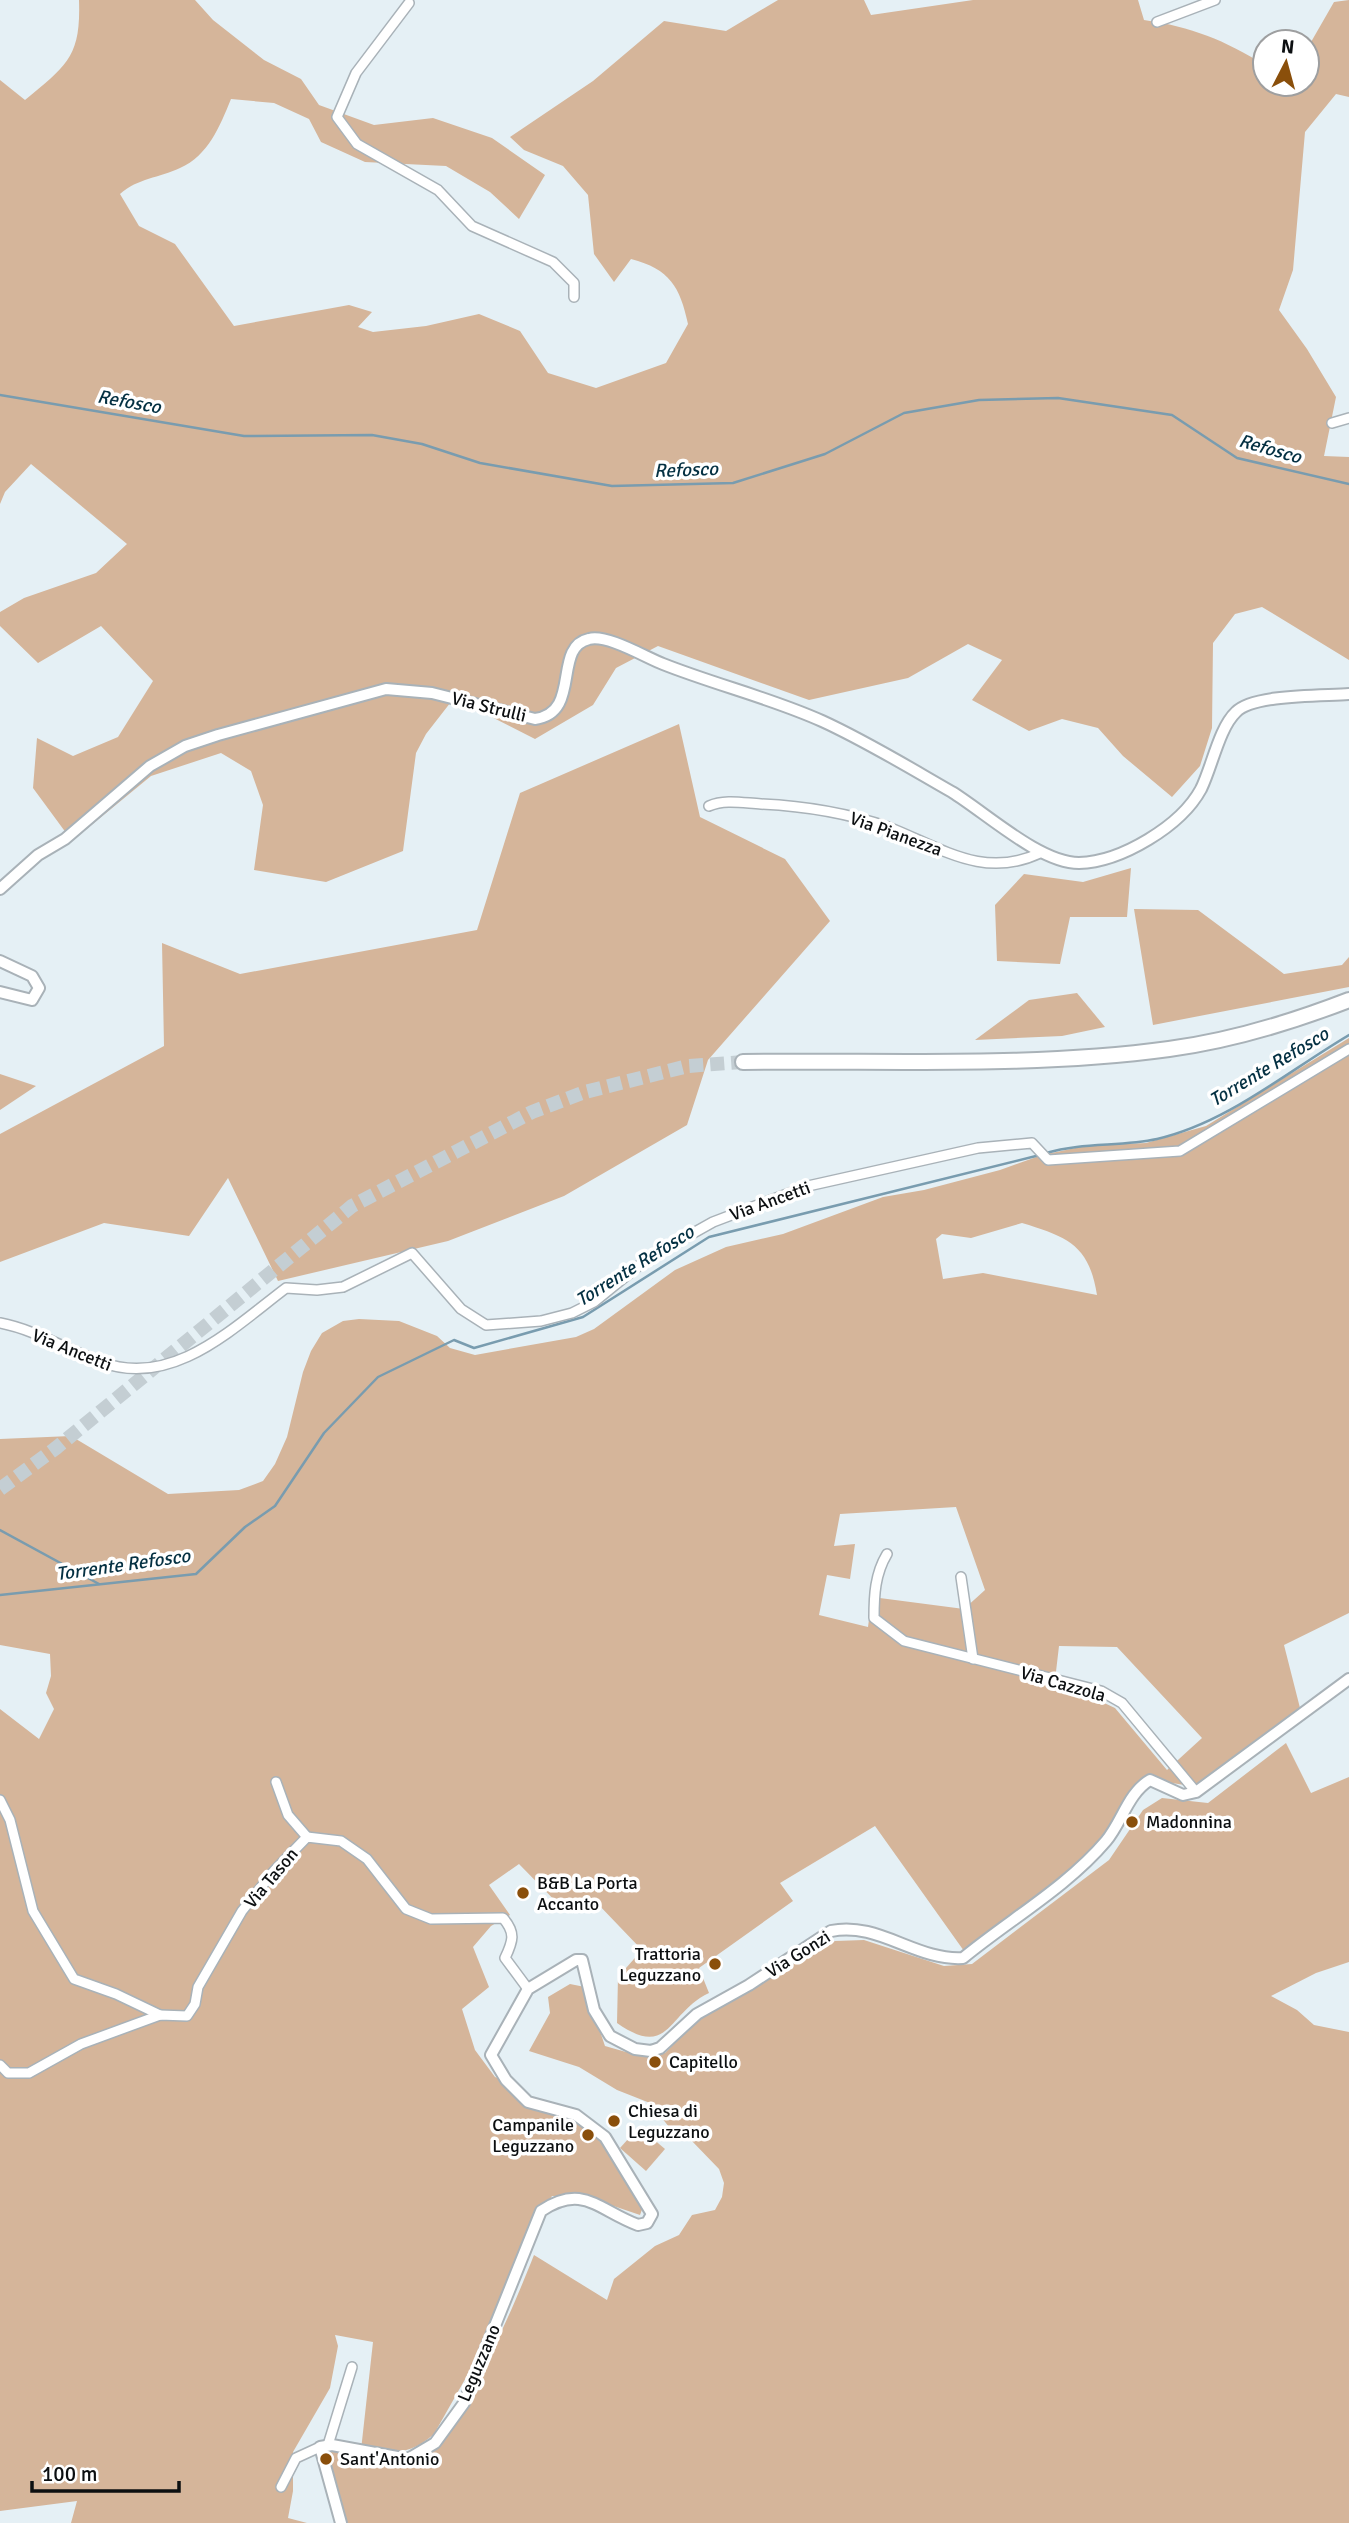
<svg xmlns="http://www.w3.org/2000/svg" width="1349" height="2523" viewBox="0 0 1349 2523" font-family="Signika,sans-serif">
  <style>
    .green { fill: #d5b59a; fill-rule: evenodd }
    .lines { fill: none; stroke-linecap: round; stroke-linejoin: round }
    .stream { stroke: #799caf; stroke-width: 2.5 }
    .trunk-tunnel { stroke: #c4ced3; stroke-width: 14; stroke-dasharray: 14 7; stroke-linecap: butt }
    .minor-casing { stroke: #a9b2b8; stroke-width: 12 }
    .tertiary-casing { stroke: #a9b2b8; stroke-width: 14 }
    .trunk-casing { stroke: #a9b2b8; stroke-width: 18 }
    .minor { stroke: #fff; stroke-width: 9 }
    .tertiary { stroke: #fff; stroke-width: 10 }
    .trunk { stroke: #fff; stroke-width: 14 }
    .poi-dot { fill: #8a4f0b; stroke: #fff; stroke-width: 2.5 }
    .labels { text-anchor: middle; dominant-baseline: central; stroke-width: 7; stroke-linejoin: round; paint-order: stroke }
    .street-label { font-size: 18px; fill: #0c0f11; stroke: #fff }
    .poi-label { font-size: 18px; fill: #0c0f11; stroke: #fff; text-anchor: start }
    .water-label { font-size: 19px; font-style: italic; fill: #043042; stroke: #fff }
  </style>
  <rect width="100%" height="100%" fill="#e5f0f5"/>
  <g class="green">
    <path d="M79,0h116l18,20 51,40 37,19 18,26 55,20 59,-7 59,20 53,37 -26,44 -29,-27 -44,-26 -81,-4 -44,-20 -12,-23 -35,-16 -43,-4c-11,27 -23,57 -51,69 -21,10 -42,10 -60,26l19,32 36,18 59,82 115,-21 23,7 -14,15 15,5 53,-6 53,-12 41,17 28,42 48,15 70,-25 22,-39c-8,-37 -18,-55 -57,-65l-17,23 -20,-28 -6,-59 -25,-29 -39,-16 -14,-13 83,-56 71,-60 62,10 52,-31h86l7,15 102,-15h165l6,20c48,7 80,20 121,45v19h42v-35l27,-47 15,-2v97l-13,-3 -31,38 -12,138 -14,40 28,39 29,48 -12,59 25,1v203l-87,-53 -27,7 -22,29 -1,85 -12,38 -28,31 -49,-41 -25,-28 -36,-9 -33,12 -57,-31 30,-40 -34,-16 -60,34 -99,22 -151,-54 -42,22 -23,37 -58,34 -81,-41 -28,36 -10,19 -13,98 -77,31 -72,-12 9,-65 -12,-34 -30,-18 -70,23 -79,65 -39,-53 4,-50 36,18 45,-19 35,-56 -52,-55 -63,37 -38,-37v-14l24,-14 72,-25 31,-29 -96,-80 -26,28 -5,12v-424l25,20c42,-35 56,-43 54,-100z"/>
    <path d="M679,724l21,93 85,42 45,62 -122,139 -21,65 -123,71 -116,45 -170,40 -50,-103 -39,58 -85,-13 -104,39v-128l164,-88 -2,-103 78,31 237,-44 43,-137z"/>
    <path d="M1131,868l-4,49h-57l-10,47 -63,-3 -2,-56 29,-31 59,8z"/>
    <path d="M1134,909l64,1 86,64 58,-9 7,-8v30l-196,38z"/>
    <path d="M1077,993l28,34 -43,9 -87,4 54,-40z"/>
    <path d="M1349,1038v575l-65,32 16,63 -103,79 -44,-7 -24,16 -33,56 -132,99 -89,-125 -95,57 13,18 -94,67 10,25c-42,20 -39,67 -92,30l1,-46 24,-27 -46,-48 -29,11 -48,-49 -30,21 21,30 -19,11 -18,21 16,40 -27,22 13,41 20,27 8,3 14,16 64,25 25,27 38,56 -4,11 -53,-18 -35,-1 -24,38 -35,96 -59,104c-23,21 -43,20 -73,16l12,-108 -38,-7 3,11 -8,42 -37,64v39l-5,27 19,5h-236l6,-22 -77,10v-802l39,30 15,-30 -8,-16 5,-17 -1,-22 -50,-9v-206l71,-3 97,58 71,-4 24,-9 12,-17 12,-27 16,-65 8,-21 11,-18 21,-12 16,-2 40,2 38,15 13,12 25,7 101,-18 18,-8 81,-59 51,-23 57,-13 100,-37 41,-7 76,-20 42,-15 43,-9 61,-3 60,-17zM1022,1223c46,14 67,22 75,72l-114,-22 -40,6 -7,-40 6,-5 29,4zM956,1507l29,83 -21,19 -92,-12 -4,30 -49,-12 8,-40 23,4 5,-35 -21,2 6,-32zM1059,1646l58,1 85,91 -35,32 -52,-62 -60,-28z"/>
    <path d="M0,1074l36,12 -36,24z"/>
    <path d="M1286,1743l25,50 38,-16v185l-33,11 -45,23 26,14 17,15 35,7v491h-1004l-23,-68 14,-13 2,7c17,5 39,16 57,14 59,-6 119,-158 139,-208l73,45 7,-21 41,-33 24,-11 13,-20 23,-5 7,-13 2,-14 -5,-14 -29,-30 -17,-7 -23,-29 -33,-13 -38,-23 -50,-16 21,-38 -2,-16 22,-13 15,3 20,59 21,6 39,1 48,-47 122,-65 29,-1 80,26 28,-2 137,-104 34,-50 19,-12 46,5z"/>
    <path d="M639,2127l26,22 -19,22 -26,-23z"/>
  </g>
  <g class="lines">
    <g class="stream">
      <path d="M0,395l244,41 128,-1 50,9 58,19 132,23 121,-3 92,-29 79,-41 75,-13 79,-2 114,17 65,43 112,26"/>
      <path d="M1046,1153c37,-11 74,-6 111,-14 70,-16 131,-68 192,-104"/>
      <path d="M0,1530l99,54"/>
      <path d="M0,1595l196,-21 49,-47 30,-21 49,-73 54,-56 76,-37 20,8 109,-31 126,-80 331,-82"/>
    </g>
    <path class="trunk-tunnel" d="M0,1489l56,-41 296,-242 180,-94 53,-20 103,-26 55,-4"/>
    <g class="minor-casing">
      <g id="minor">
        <path d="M409,3l-53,70 -19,44 20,27 81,46 34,36 81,36 21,21v14"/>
        <path d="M1157,22l58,-22"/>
        <path d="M1332,423l17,-5"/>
        <path d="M709,806c16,-7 34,-3 52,-2 43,2 86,9 127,23 52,20 95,53 152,26"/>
        <path d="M0,1323c36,7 67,27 101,39 71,27 132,-34 185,-74l31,2 26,-3 69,-34 49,56 25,16 55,-4 31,-8 22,-11 53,-43 66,-37 95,-36 170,-38 54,-5 16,17 132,-9 169,-102"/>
        <path d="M887,1554c-12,20 -13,41 -13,64l30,23 197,50 21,12 74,89"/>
        <path d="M961,1577l12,82"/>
        <path d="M276,1782l12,33 19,22"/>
        <path d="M0,1800l10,20 23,91 41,68 42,15 44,21"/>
        <path d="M0,2065l8,8h21l52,-29 79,-29 27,1 8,-12 3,-17 44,-76 32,-40 33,-34 34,4 26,18 39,50 25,10 72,-1c13,15 10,23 2,40l23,31"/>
        <path d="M328,2445l24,-78"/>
        <path d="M281,2487l15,-29 24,-11"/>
      </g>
    </g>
    <g class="tertiary-casing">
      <g id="tertiary">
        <path d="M0,889l38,-34 27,-16 85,-73 35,-20 33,-11 168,-46 46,4 103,26c47,-6 17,-72 54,-80 18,-5 56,18 74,25 53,21 108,34 159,57 44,20 88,47 130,71 34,21 88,71 127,71 42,-1 102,-37 122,-74 11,-22 18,-61 35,-77 17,-18 87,-16 113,-18"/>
        <path d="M0,961l32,15 7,12 -7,12 -32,-8"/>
        <path d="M341,2523l-21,-76 12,-2 76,14 27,-16 29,-40 77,-192c42,-28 57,-1 97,14l9,-2 5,-9 -47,-77 -29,-22 -48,-13 -22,-22 -15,-25 37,-66 48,-29h6l12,50 16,26 25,13 16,2 9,-3 37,-34 52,-29 82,-54c47,-10 85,30 132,27 46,-38 104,-71 143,-117 16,-19 22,-48 44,-61l33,15 13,-3 153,-113"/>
      </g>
    </g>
    <g class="trunk-casing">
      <path id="trunk" d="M743,1062c141,-2 286,6 426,-13 61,-8 123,-27 180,-49"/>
    </g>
    <use href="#minor" class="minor"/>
    <use href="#tertiary" class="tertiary"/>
    <use href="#trunk" class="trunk"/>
  </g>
  <g class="poi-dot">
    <circle cx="1132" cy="1822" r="7"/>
    <circle cx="523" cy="1893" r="7"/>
    <circle cx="715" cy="1964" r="7"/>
    <circle cx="655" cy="2062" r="7"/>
    <circle cx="614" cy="2121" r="7"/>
    <circle cx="588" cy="2135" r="7"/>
    <circle cx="326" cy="2459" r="7"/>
  </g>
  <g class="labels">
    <g class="street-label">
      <text transform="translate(489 707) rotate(14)">Via Strulli</text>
      <text transform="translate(896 834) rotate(20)">Via Pianezza</text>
      <text transform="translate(770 1201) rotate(-20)">Via Ancetti</text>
      <text transform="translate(72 1350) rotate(22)">Via Ancetti</text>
      <text transform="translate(1063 1684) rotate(16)">Via Cazzola</text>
      <text transform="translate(271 1878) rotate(-50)">Via Tason</text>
      <text transform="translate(798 1954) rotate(-32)">Via Gonzi</text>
      <text transform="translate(479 2363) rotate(-67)">Leguzzano</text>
    </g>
    <g class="poi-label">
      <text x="1146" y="1822">Madonnina</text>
      <text x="537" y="1883">B&amp;B La Porta<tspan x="537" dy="21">Accanto</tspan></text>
      <text x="701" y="1954" text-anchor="end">Trattoria<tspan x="701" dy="21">Leguzzano</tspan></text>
      <text x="669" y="2062">Capitello</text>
      <text x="628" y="2111">Chiesa di<tspan x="628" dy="21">Leguzzano</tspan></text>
      <text x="574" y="2125" text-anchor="end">Campanile<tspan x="574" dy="21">Leguzzano</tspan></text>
      <text x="340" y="2459">Sant'Antonio</text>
    </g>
    <g class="water-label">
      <text transform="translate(129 402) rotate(10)">Refosco</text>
      <text transform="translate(1270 449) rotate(16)">Refosco</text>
      <text transform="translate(686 470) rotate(-2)">Refosco</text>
      <text transform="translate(1269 1067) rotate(-31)">Torrente Refosco</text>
      <text transform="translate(635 1266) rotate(-32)">Torrente Refosco</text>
      <text transform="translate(123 1565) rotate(-8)">Torrente Refosco</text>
    </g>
  </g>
  <g transform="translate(1286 63) rotate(6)"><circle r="33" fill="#ffffff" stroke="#9e9fa0" stroke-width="2"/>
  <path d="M0-5L12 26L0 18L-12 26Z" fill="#8a4f0b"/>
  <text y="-10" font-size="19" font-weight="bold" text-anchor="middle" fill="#0c0f11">N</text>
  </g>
  <path d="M32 2481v10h147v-10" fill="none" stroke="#0c0f11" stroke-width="3.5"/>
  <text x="42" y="2481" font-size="21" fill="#0c0f11" stroke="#ffffff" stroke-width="5" paint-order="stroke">100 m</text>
</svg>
